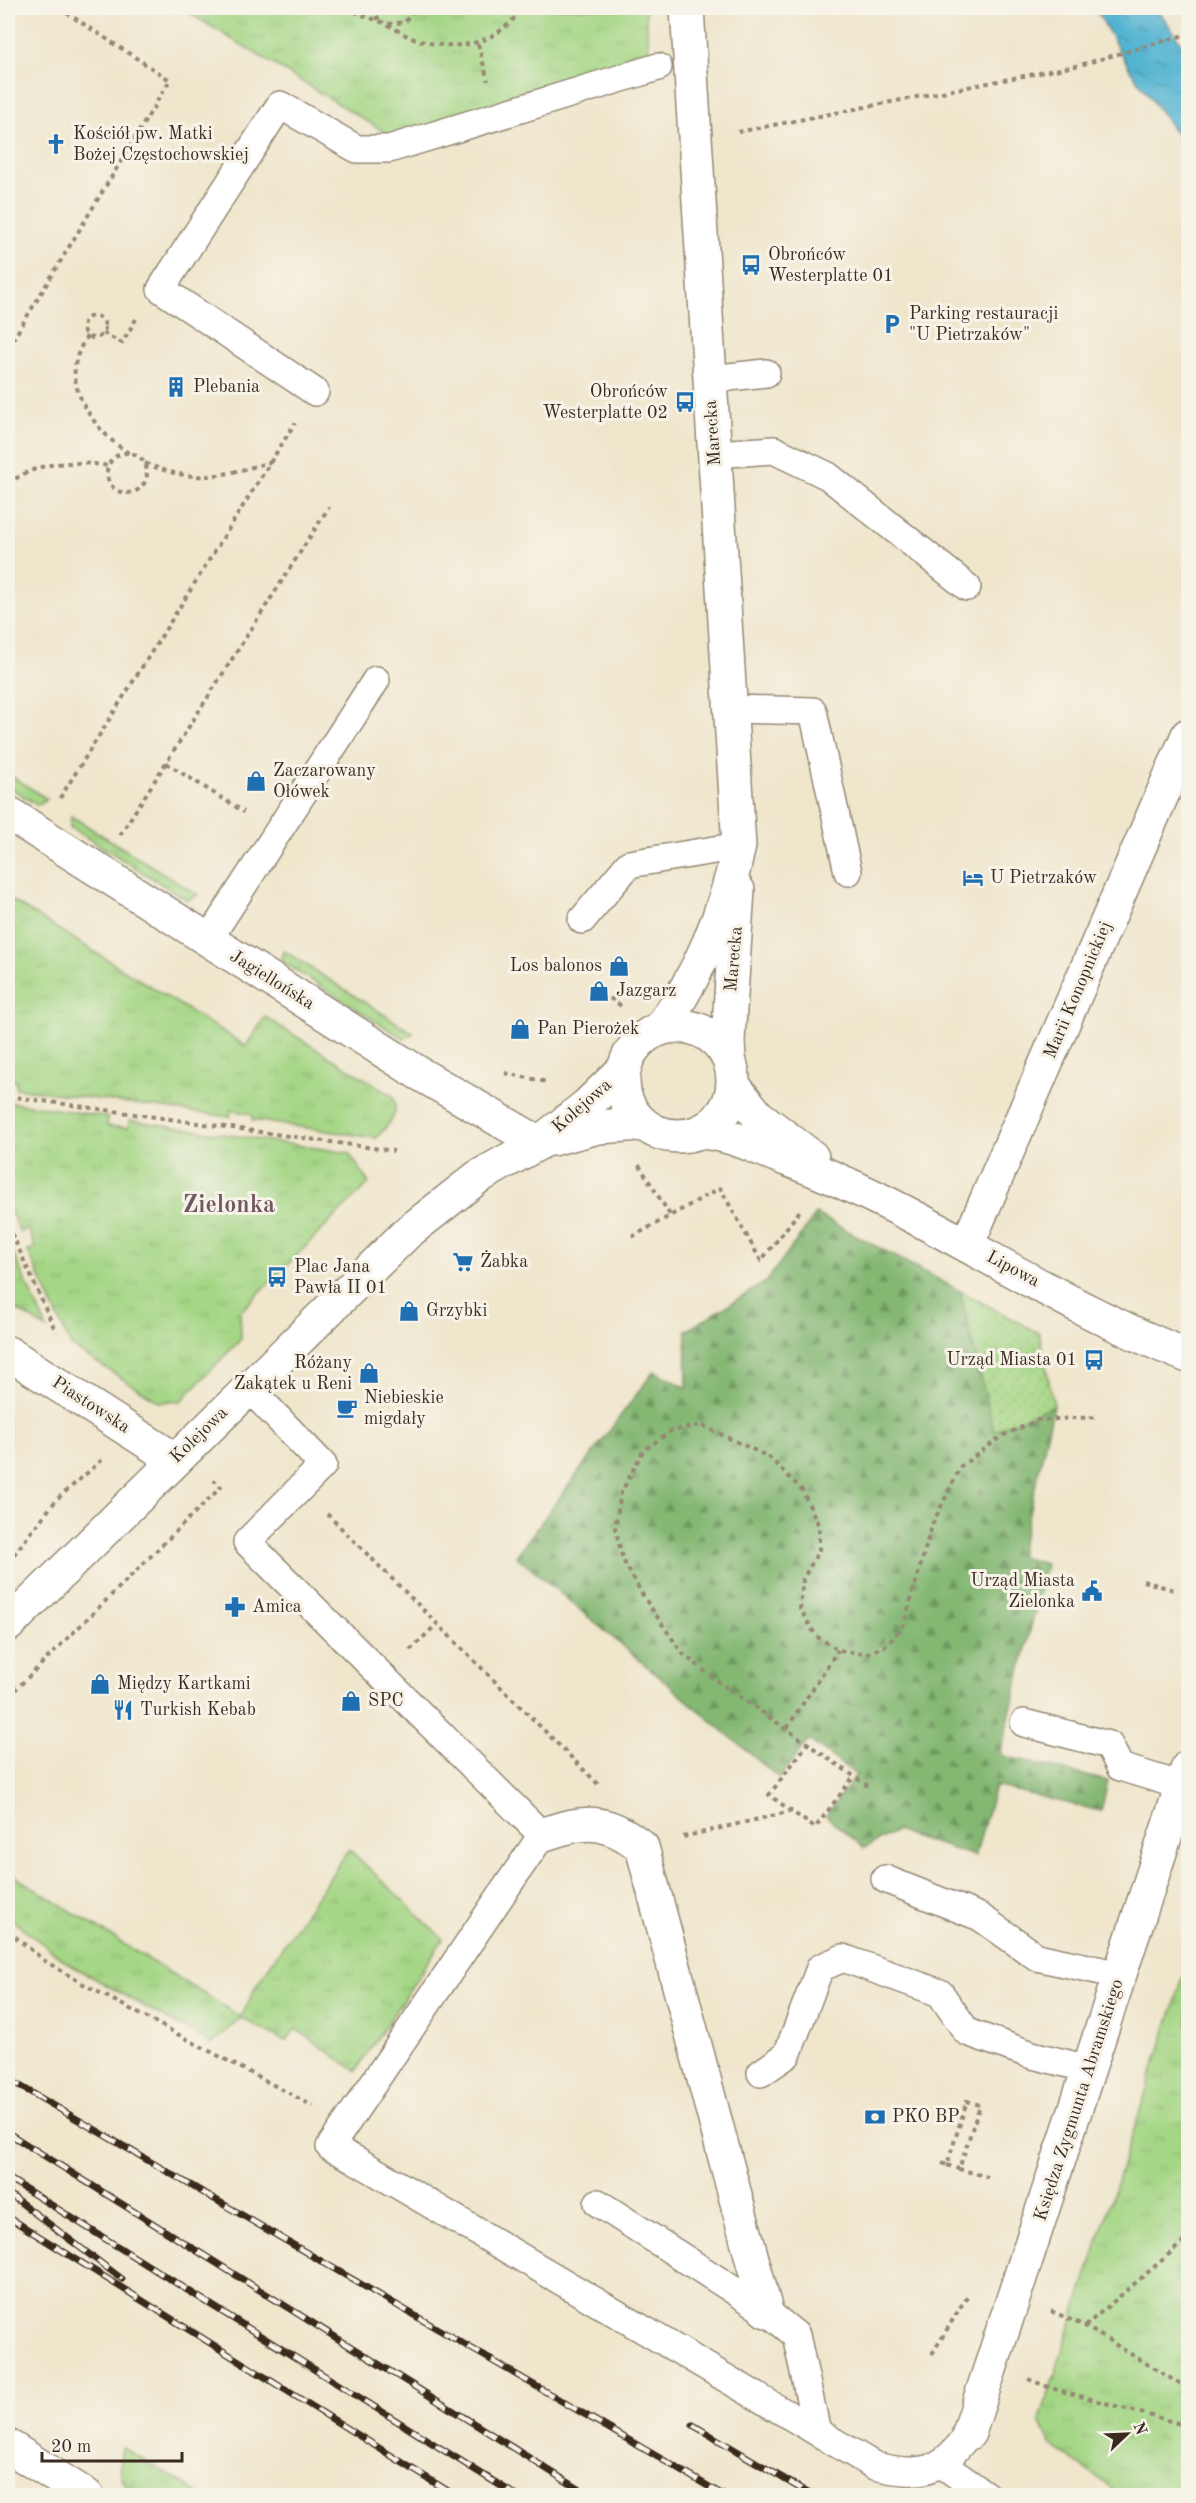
<svg xmlns="http://www.w3.org/2000/svg" width="1196" height="2503" viewBox="0 0 1196 2503" font-family="'Old Standard TT',serif">
  <style>
    .grass { fill: url(#grass-tufts); stroke: #708052; stroke-width: 1.5 }
    .forest { fill: url(#forest-firs); stroke: #5f7048; stroke-width: 1.5 }
    .garden { fill: url(#garden-dots); stroke: #708052; stroke-width: 1.5 }
    .water { fill: url(#water-ripples); stroke: #476f78; stroke-width: 1.5 }
    .lines { fill: none; stroke-linecap: round; stroke-linejoin: round }
    .lane-casing { stroke: #958875; stroke-width: 30 }
    .street-casing { stroke: #958875; stroke-width: 36 }
    .secondary-casing { stroke: #958875; stroke-width: 36 }
    .path { stroke: #958875; stroke-width: 4; stroke-dasharray: 4.5 4.5; stroke-linecap: butt }
    .lane { stroke: #fff; stroke-width: 27 }
    .street { stroke: #fff; stroke-width: 33 }
    .secondary { stroke: #fff; stroke-width: 33 }
    .rail-casing { stroke: #3b2a1e; stroke-width: 7 }
    .rail { stroke: #f7f3e8; stroke-width: 4.5; stroke-dasharray: 14; stroke-linecap: butt }
    .labels { text-anchor: middle; dominant-baseline: central; stroke-width: 6; stroke-linejoin: round; paint-order: stroke }
    .poi-label { font-size: 18px; fill: #3b2a1e; stroke: #f7f3e8; text-anchor: start }
    .street-label { font-size: 18px; fill: #3b2a1e; stroke: #f7f3e8 }
    .district-label { font-size: 24px; font-weight: bold; fill: #705760; stroke: #f7f3e8 }
  </style>
  <defs>
    <pattern id="grass-tufts" width="24" height="20" patternUnits="userSpaceOnUse" patternTransform="scale(1.5)"><rect width="24" height="20" fill="#a4d685"/><path d="M3 7l-1-3M5 7V3M7 7l1-3M15 17l-1-3M17 17v-4M19 17l1-3" fill="none" stroke="#8eb872"/></pattern>
    <pattern id="forest-firs" width="22" height="20" patternUnits="userSpaceOnUse" patternTransform="scale(1.5)"><rect width="22" height="20" fill="#83b772"/><path d="M5 1l3.5 6h-7zM16 11l3.5 6h-7z" fill="#6c955d"/></pattern>
    <pattern id="garden-dots" width="8" height="8" patternUnits="userSpaceOnUse" patternTransform="scale(1.5)"><rect width="8" height="8" fill="#a4d685"/><path d="M2 2h.1M6 6h.1" fill="none" stroke="#8eb872" stroke-width="1.8" stroke-linecap="round"/></pattern>
    <pattern id="water-ripples" width="26" height="14" patternUnits="userSpaceOnUse" patternTransform="scale(1.5)"><rect width="26" height="14" fill="#53b4d1"/><path d="M2 4q2-2 4 0t4 0M15 11q2-2 4 0t4 0" fill="none" stroke="#4693a9"/></pattern>
  </defs>
  <rect width="100%" height="100%" fill="#f7f3e8"/>
  <filter id="ink" filterUnits="userSpaceOnUse"><feTurbulence type="fractalNoise" baseFrequency=".0167" numOctaves="2"/><feDisplacementMap in="SourceGraphic" scale="12" xChannelSelector="R" yChannelSelector="G"/><feConvolveMatrix kernelMatrix="1 2 1 2 8 2 1 2 1" color-interpolation-filters="sRGB"/></filter>
  <filter id="wash" filterUnits="userSpaceOnUse"><feTurbulence type="fractalNoise" baseFrequency=".008" numOctaves="4" result="noise"/><feDisplacementMap in="SourceGraphic" scale="24" xChannelSelector="R" yChannelSelector="G"/><feGaussianBlur stdDeviation="1.35" result="paint"/><feColorMatrix in="noise" values="0 0 0 0 0 0 0 0 0 0 0 0 0 0 0 0 0 1.4 0 .05"/><feComposite in="paint" operator="in"/></filter>
  <g filter="url(#wash)">
    <rect width="100%" height="100%" fill="#efe6cc"/>
    <g class="grass">
      <path d="M181,8h464l5,55 -254,76z"/>
      <path d="M8,774l39,25 -10,6 -29,-19z"/>
      <path d="M71,816l127,79 -11,5 -117,-73z"/>
      <path d="M8,898l238,148 19,-29 128,79c7,20 -4,28 -17,42l-124,-18v-6l-21,-4 -1,7 -214,-29v-7l-8,-1z"/>
      <path d="M284,951l129,82 -9,6 -120,-76 -2,-6z"/>
      <path d="M8,1102l100,15 -1,9 21,2 1,-8 220,33 20,30 -129,129 1,27 -60,62 -22,1 -88,-56 -43,-95 7,-4 -7,-18 -8,3 -12,-27z"/>
      <path d="M8,1242l39,87 -39,-25z"/>
      <path d="M349,1849l94,90 -87,132 -60,-42 -11,12 -44,-23 -29,26 -143,-80 -61,-47v-45l233,145 17,-34z"/>
      <path d="M1188,1962v533h-71v-3l-67,-48 -10,-24z"/>
      <path d="M122,2447l80,48h-67c-17,-14 -16,-27 -13,-48z"/>
    </g>
    <path class="forest" d="M816,1214l144,77 34,139 60,-25 -35,151 27,8 -46,191 108,26 -7,30 -106,-25 -20,70 -79,-25 -32,17 -38,-32 30,-41 -47,-35 -30,38 -263,-222 138,-185 33,17 -1,-57 80,-49z"/>
    <path class="garden" d="M960,1291l79,42 15,72 -60,26z"/>
    <path class="water" d="M1095,8h62l31,45v97l-57,-79z"/>
  </g>
  <g filter="url(#ink)">
    <g class="lines">
      <g class="lane-casing">
        <g id="lane">
          <path d="M710,379l56,-6"/>
          <path d="M315,392l-154,-103 119,-184 77,44h32l269,-82"/>
          <path d="M714,454l60,-4 54,26 139,111"/>
          <path d="M731,709l82,2 35,161"/>
          <path d="M582,920l47,-56 110,-18"/>
          <path d="M208,940l168,-260"/>
          <path d="M248,1387l75,78 -76,77 295,293 -212,312 24,12 521,307c46,11 66,7 94,-33"/>
          <path d="M1024,1723l85,22 11,22 62,19"/>
          <path d="M885,1879l95,38 57,40 83,18"/>
          <path d="M761,2073l26,-18 33,-87 23,-10 97,35 27,39 65,23 57,14"/>
          <path d="M598,2203l168,108 30,24 21,97"/>
          <path d="M940,2463l47,33"/>
        </g>
      </g>
      <g class="street-casing">
        <g id="street">
          <path d="M8,813l412,261 119,69"/>
          <path d="M967,1245l221,-510"/>
          <path d="M8,1353l166,106"/>
          <path d="M542,1835c42,-15 64,-17 100,12l124,464"/>
          <path d="M969,2433l219,-666"/>
          <path d="M8,2446l79,50"/>
        </g>
      </g>
      <g class="secondary-casing">
        <g id="secondary">
          <circle cx="678" cy="1081" r="55"/>
          <path d="M660,1029c40,-55 65,-117 79,-183l-52,-838"/>
          <path d="M729,1059l-1,-19 10,-150"/>
          <path d="M734,1086l24,30 54,41"/>
          <path d="M700,1132c32,2 56,16 86,27 140,51 263,144 402,197"/>
          <path d="M552,1139l46,-12 44,-3"/>
          <path d="M8,1625l399,-392 71,-56 61,-34 48,-38 37,-36"/>
        </g>
      </g>
      <g class="path">
        <path d="M346,8c12,6 25,10 38,15 11,5 21,13 33,17 42,12 80,5 105,-32"/>
        <path d="M372,8l7,12"/>
        <path d="M388,24l17,-2 10,-14"/>
        <path d="M478,44l10,37"/>
        <path d="M738,132l342,-67 108,-31"/>
        <circle cx="94" cy="327" r="11"/>
        <path d="M103,333l19,10 14,-24"/>
        <path d="M87,336c-3,6 -8,13 -10,21 -12,35 24,80 52,96"/>
        <path d="M8,348l162,-268 -111,-72"/>
        <circle cx="127" cy="473" r="20"/>
        <path d="M145,463c52,22 74,13 126,-1"/>
        <path d="M8,484c30,-23 64,-24 101,-18"/>
        <path d="M166,763l78,49"/>
        <path d="M60,798l235,-375"/>
        <path d="M120,835l209,-328"/>
        <path d="M610,998l14,10"/>
        <path d="M505,1073l42,9"/>
        <path d="M8,1096l386,55"/>
        <path d="M639,1165l31,50"/>
        <path d="M8,1225l48,107"/>
        <path d="M632,1237l88,-49 41,73 41,-53"/>
        <path d="M327,1514l271,270"/>
        <path d="M8,1562l49,-63 45,-39"/>
        <path d="M1143,1581l31,9"/>
        <path d="M410,1650l28,-27"/>
        <path d="M8,1697l213,-210 -7,-7"/>
        <path d="M787,1728l51,-78"/>
        <path d="M809,1742l-40,53 46,33 39,-52"/>
        <path d="M868,1786l-152,-106 -34,-27 -37,-54 -22,-39 -8,-33 6,-34 22,-42 28,-20 30,-6 68,32 33,33 17,36v24l-16,29 -3,30 16,27 22,14 28,4 21,-9 17,-21 28,-99 29,-59 43,-31 34,-15 60,-3"/>
        <path d="M683,1837l109,-26"/>
        <path d="M8,1931l37,30 40,24 228,121"/>
        <path d="M942,2163l5,2 20,-64 13,4 -21,64 29,8"/>
        <path d="M947,2165l12,4"/>
        <path d="M1051,2311l34,15 103,63"/>
        <path d="M1085,2326l103,-88"/>
        <path d="M932,2354l37,-61"/>
        <path d="M1028,2379l23,9 137,38"/>
      </g>
      <use href="#lane" class="lane"/>
      <use href="#street" class="street"/>
      <use href="#secondary" class="secondary"/>
      <g class="rail-casing">
        <g id="rail">
          <path d="M8,2079l717,417"/>
          <path d="M8,2133l582,363"/>
          <path d="M8,2178l509,318"/>
          <path d="M8,2193l114,86"/>
          <path d="M8,2217l448,279"/>
          <path d="M693,2425l120,71"/>
        </g>
      </g>
      <use href="#rail" class="rail"/>
    </g>
  </g>
  <defs>
    <g id="church-bare" transform="scale(1.62)"><path d="M-1.2-6h2.4v3.5h3.3v2.4h-3.3V6h-2.4V-.1h-3.3v-2.4h3.3Z" fill="#1f6fb2" stroke="#f7f3e8" stroke-width="2.5" paint-order="stroke"/></g>
    <g id="bus-bare" transform="scale(1.62)"><path d="M-5-6H5V4H4V6H2V4H-2V6H-4V4H-5ZM-3.5-4V0h7V-4ZM-3.5 1.2v1.5H-2V1.2ZM2 1.2v1.5H3.5V1.2Z" fill="#1f6fb2" stroke="#f7f3e8" stroke-width="2.5" paint-order="stroke"/></g>
    <g id="parking-bare" transform="scale(1.62)"><path d="M-3.5-5.5H1a3.5 3.5 0 0 1 0 7H-1V5.5H-3.5ZM-1-3.4V-.6H.8a1.4 1.4 0 0 0 0-2.8Z" fill="#1f6fb2" stroke="#f7f3e8" stroke-width="2.5" paint-order="stroke"/></g>
    <g id="building-bare" transform="scale(1.62)"><path d="M-4-6H4V6H1V3H-1V6H-4ZM-2.5-4.3h1.7v1.8h-1.7ZM.8-4.3h1.7v1.8H.8ZM-2.5-1h1.7V.8h-1.7ZM.8-1h1.7V.8H.8Z" fill="#1f6fb2" stroke="#f7f3e8" stroke-width="2.5" paint-order="stroke"/></g>
    <g id="shop-bare" transform="scale(1.62)"><path d="M-5-2.5h2.3a2.7 3.5 0 0 1 5.4 0H5L5.5 6h-11ZM-1.5-2.5h3a1.5 2.3 0 0 0-3 0Z" fill="#1f6fb2" stroke="#f7f3e8" stroke-width="2.5" paint-order="stroke"/></g>
    <g id="hotel-bare" transform="scale(1.62)"><path d="M-6-4.5h1.5V1H6V5H4.5V3h-9V5H-6ZM-4 0a1.8 1.8 0 1 1 3.6 0ZM.5 0V-2.5h3Q6-2.5 6 0Z" fill="#1f6fb2" stroke="#f7f3e8" stroke-width="2.5" paint-order="stroke"/></g>
    <g id="supermarket-bare" transform="scale(1.62)"><path d="M-6-5.5h2.5l.6 2H6L4.5 2H-2.5L-4.4-4H-6ZM-1.5 3.2a1.3 1.3 0 1 0 .1 0ZM3 3.2a1.3 1.3 0 1 0 .1 0Z" fill="#1f6fb2" stroke="#f7f3e8" stroke-width="2.5" paint-order="stroke"/></g>
    <g id="cafe-bare" transform="scale(1.62)"><path d="M-5.5-4.5H6V0H3Q3 3.5 0 3.5H-2.5Q-5.5 3.5-5.5 0ZM3-3.2v2h1.7v-2ZM-6 4.5H4V6H-6Z" fill="#1f6fb2" stroke="#f7f3e8" stroke-width="2.5" paint-order="stroke"/></g>
    <g id="civic-bare" transform="scale(1.62)"><path d="M-.6-6.5H3V-4.5H.6V-3L4-1V1h2V6H-6V1h2V-1L-.6-3ZM-1.2 2.5V6h2.4V2.5Z" fill="#1f6fb2" stroke="#f7f3e8" stroke-width="2.5" paint-order="stroke"/></g>
    <g id="pharmacy-bare" transform="scale(1.62)"><path d="M-2-6h4v4h4v4h-4v4h-4v-4h-4v-4h4Z" fill="#1f6fb2" stroke="#f7f3e8" stroke-width="2.5" paint-order="stroke"/></g>
    <g id="restaurant-bare" transform="scale(1.62)"><path d="M-5-6h1v4h1v-4h1v4h1v-4h1v5L-1.5 .5V6h-2V.5L-5-1ZM5-6V6H3V1.5H1.5Q1.5-4 5-6Z" fill="#1f6fb2" stroke="#f7f3e8" stroke-width="2.5" paint-order="stroke"/></g>
    <g id="bank-bare" transform="scale(1.62)"><path d="M-6-4H6V4H-6ZM0-2.3a2.3 2.3 0 1 0 0 4.6a2.3 2.3 0 1 0 0-4.6Z" fill="#1f6fb2" stroke="#f7f3e8" stroke-width="2.5" paint-order="stroke"/></g>
  </defs>
  <g fill-rule="evenodd">
    <use href="#church-bare" x="56" y="144"/>
    <use href="#bus-bare" x="751" y="265"/>
    <use href="#parking-bare" x="892" y="324"/>
    <use href="#building-bare" x="176" y="387"/>
    <use href="#bus-bare" x="685" y="402"/>
    <use href="#shop-bare" x="256" y="781"/>
    <use href="#hotel-bare" x="973" y="878"/>
    <use href="#shop-bare" x="619" y="966"/>
    <use href="#shop-bare" x="599" y="991"/>
    <use href="#shop-bare" x="520" y="1029"/>
    <use href="#supermarket-bare" x="463" y="1262"/>
    <use href="#bus-bare" x="277" y="1277"/>
    <use href="#shop-bare" x="409" y="1311"/>
    <use href="#bus-bare" x="1094" y="1360"/>
    <use href="#shop-bare" x="369" y="1373"/>
    <use href="#cafe-bare" x="347" y="1408"/>
    <use href="#civic-bare" x="1092" y="1591"/>
    <use href="#pharmacy-bare" x="235" y="1607"/>
    <use href="#shop-bare" x="100" y="1684"/>
    <use href="#shop-bare" x="351" y="1701"/>
    <use href="#restaurant-bare" x="123" y="1710"/>
    <use href="#bank-bare" x="875" y="2117"/>
  </g>
  <g class="labels">
    <g class="poi-label">
      <text x="73" y="134">Kościół pw. Matki<tspan x="73" dy="21">Bożej Częstochowskiej</tspan></text>
      <text x="768" y="255">Obrońców<tspan x="768" dy="21">Westerplatte 01</tspan></text>
      <text x="909" y="314">Parking restauracji<tspan x="909" dy="21">"U Pietrzaków"</tspan></text>
      <text x="193" y="387">Plebania</text>
      <text x="668" y="392" text-anchor="end">Obrońców<tspan x="668" dy="21">Westerplatte 02</tspan></text>
      <text x="273" y="771">Zaczarowany<tspan x="273" dy="21">Ołówek</tspan></text>
      <text x="990" y="878">U Pietrzaków</text>
      <text x="602" y="966" text-anchor="end">Los balonos</text>
      <text x="616" y="991">Jazgarz</text>
      <text x="537" y="1029">Pan Pierożek</text>
      <text x="480" y="1262">Żabka</text>
      <text x="294" y="1267">Plac Jana<tspan x="294" dy="21">Pawła II 01</tspan></text>
      <text x="426" y="1311">Grzybki</text>
      <text x="1077" y="1360" text-anchor="end">Urząd Miasta 01</text>
      <text x="352" y="1363" text-anchor="end">Różany<tspan x="352" dy="21">Zakątek u Reni</tspan></text>
      <text x="364" y="1398">Niebieskie<tspan x="364" dy="21">migdały</tspan></text>
      <text x="1075" y="1581" text-anchor="end">Urząd Miasta<tspan x="1075" dy="21">Zielonka</tspan></text>
      <text x="252" y="1607">Amica</text>
      <text x="117" y="1684">Między Kartkami</text>
      <text x="368" y="1701">SPC</text>
      <text x="140" y="1710">Turkish Kebab</text>
      <text x="892" y="2117">PKO BP</text>
    </g>
    <g class="street-label">
      <text transform="translate(713 433) rotate(-94)">Marecka</text>
      <text transform="translate(734 959) rotate(-85)">Marecka</text>
      <text transform="translate(272 980) rotate(32)">Jagiellońska</text>
      <text transform="translate(1078 990) rotate(-67)">Marii Konopnickiej</text>
      <text transform="translate(582 1106) rotate(-41)">Kolejowa</text>
      <text transform="translate(1013 1269) rotate(28)">Lipowa</text>
      <text transform="translate(91 1405) rotate(33)">Piastowska</text>
      <text transform="translate(199 1435) rotate(-44)">Kolejowa</text>
      <text transform="translate(1079 2100) rotate(-72)">Księdza Zygmunta Abramskiego</text>
    </g>
    <g class="district-label">
      <text x="229" y="1206">Zielonka</text>
    </g>
  </g>
  <rect width="1196" height="2503" fill="none" stroke="#f7f3e8" stroke-width="30"/>
  <g transform="translate(1127 2434) rotate(67)" stroke="#f7f3e8" stroke-width="4.5" paint-order="stroke">
  <path d="M0-4.5L10 22L0 15L-10 22Z" fill="#3b2a1e"/>
  <text y="-9" font-size="16" font-weight="bold" text-anchor="middle" fill="#3b2a1e">N</text>
  </g>
  <path d="M42 2452v9h140v-9" fill="none" stroke="#3b2a1e" stroke-width="3"/>
  <text x="51" y="2452" font-size="18" fill="#3b2a1e" stroke="#f7f3e8" stroke-width="4.5" paint-order="stroke">20 m</text>
</svg>
